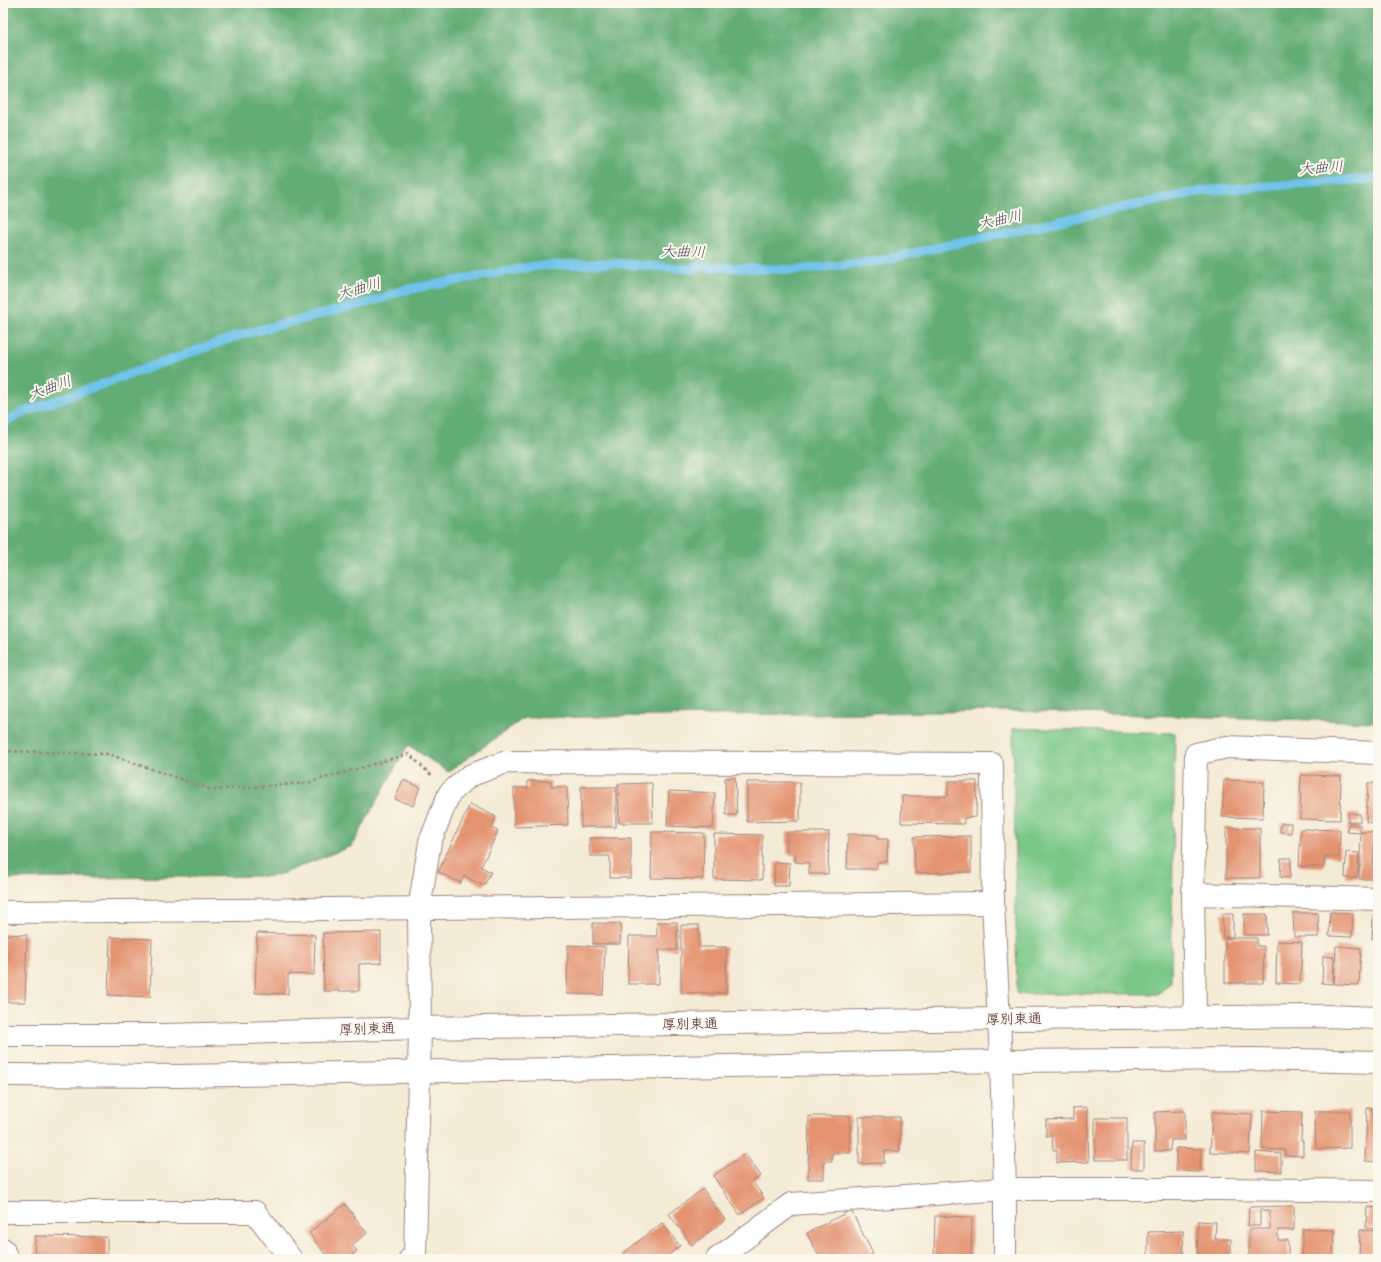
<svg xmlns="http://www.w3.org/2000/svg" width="1381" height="1262" viewBox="0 0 1381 1262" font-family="Caveat,'Klee One',sans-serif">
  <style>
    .green { fill: #78c787; stroke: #617359 }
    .forest { fill: #62ac74; stroke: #566650 }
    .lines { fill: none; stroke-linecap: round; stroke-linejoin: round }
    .stream { stroke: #6fc3eb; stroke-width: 9 }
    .building { fill: #e49371 }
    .minor-casing { stroke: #9f8580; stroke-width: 24 }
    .tertiary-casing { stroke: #9f8580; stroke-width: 24 }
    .path { stroke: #9f8580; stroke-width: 2.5; stroke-dasharray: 3 3; stroke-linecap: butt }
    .minor { stroke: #fff; stroke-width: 22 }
    .tertiary { stroke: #fff; stroke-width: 22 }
    .labels { text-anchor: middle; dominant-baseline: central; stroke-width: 4; stroke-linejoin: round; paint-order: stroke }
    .street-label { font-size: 14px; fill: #4a1f2b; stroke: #fbf7ec }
    .water-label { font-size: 15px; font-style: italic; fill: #555065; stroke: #fbf7ec }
  </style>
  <rect width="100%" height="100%" fill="#fbf7ec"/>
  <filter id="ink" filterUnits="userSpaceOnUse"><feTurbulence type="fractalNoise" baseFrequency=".025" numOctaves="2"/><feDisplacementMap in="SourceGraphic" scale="8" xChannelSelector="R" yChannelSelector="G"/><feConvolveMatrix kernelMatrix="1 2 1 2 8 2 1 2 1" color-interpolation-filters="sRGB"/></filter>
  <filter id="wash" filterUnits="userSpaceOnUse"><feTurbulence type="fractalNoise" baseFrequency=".012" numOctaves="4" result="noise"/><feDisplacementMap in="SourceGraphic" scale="16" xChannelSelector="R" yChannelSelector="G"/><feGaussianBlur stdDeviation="0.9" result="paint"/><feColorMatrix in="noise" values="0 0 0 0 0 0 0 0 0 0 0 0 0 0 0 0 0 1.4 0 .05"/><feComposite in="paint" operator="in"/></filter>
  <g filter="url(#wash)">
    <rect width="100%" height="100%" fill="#f4ebd5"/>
    <path class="green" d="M1013,728l162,5 -4,249 -13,12h-141z"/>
    <path class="forest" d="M3,3h1375v719l-372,-11 -482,7 -76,54 -40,-27 -56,101 -76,30 -273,3z"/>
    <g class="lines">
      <path class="stream" d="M3,423l21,-11 216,-77 141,-36 18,-8 137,-25 75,-3 80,6 7,-3 98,4 82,-9 111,-25 213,-45 176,-13"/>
    </g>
    <g id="blocks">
      <g class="building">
        <path d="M1301,775l40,1 -1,44 -40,-1z"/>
        <path d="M735,777l2,38h-11l-1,-37z"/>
        <path d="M403,780l17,7 -7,19 -18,-7z"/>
        <path d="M1224,780l40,2 -1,36 -41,-1z"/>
        <path d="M527,781h24v6h16l1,38 -54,2v-39h14z"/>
        <path d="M948,781h29l-1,36 -12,1v6l-63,-1 1,-27h46z"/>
        <path d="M747,782h53v39l-53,1z"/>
        <path d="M652,783l1,40h-34l-1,-39z"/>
        <path d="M1368,783h10v40l-12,-1z"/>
        <rect x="581" y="787" width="35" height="40"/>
        <path d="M669,791l46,2 -2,35 -46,-2z"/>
        <path d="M470,804l26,13 -5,11 7,3 -17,36 10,5 -7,14 -20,-10 -3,7 -23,-11z"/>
        <path d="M1348,813l12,1v8h-12z"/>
        <path d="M1281,823h10v10l-11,-1z"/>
        <path d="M1348,824l12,1v8l-13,-1z"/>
        <rect x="1226" y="828" width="34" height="50"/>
        <path d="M1301,829l39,1 -1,27 -14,-1 -1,11 -25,-1z"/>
        <path d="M652,832l52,1 -1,46 -52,-1z"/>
        <path d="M787,832h42l-1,42h-19v-11l-14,-1v-8h-8z"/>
        <path d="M1361,832h14l-2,47h-14z"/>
        <path d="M714,834l48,1v45l-48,-1z"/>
        <path d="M848,834l29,1v4h11l-1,23h-10v7h-30z"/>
        <path d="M971,836v36l-56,1 -1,-36z"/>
        <path d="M589,838h42v40h-21v-22h-20z"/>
        <path d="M1346,852l13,1 -2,25h-12z"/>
        <path d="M1281,858h10l-1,20 -10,-1z"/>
        <path d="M775,862l15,1 -1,23h-15z"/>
        <path d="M1330,912l23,1 -1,24 -23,-1z"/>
        <path d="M1293,913h25l1,24h-25z"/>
        <path d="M1222,914h11v23h-10z"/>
        <rect x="1244" y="914" width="23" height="21"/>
        <path d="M1373,915h5v24h-6z"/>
        <path d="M657,922h20v28h-18v34h-31l1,-48h28z"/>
        <path d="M593,923l28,1 -1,20h-27z"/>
        <path d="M681,925h18v22h27v46h-45z"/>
        <path d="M381,932v31l-22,1v27h-35l-1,-58z"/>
        <path d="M257,933l58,2 -1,40 -26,-1v20l-33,-1z"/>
        <path d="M3,934l24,1 -2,67h-22z"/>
        <path d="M110,937l42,2 -2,58 -42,-2z"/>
        <path d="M1225,938h32v8h7l-1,37h-38z"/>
        <path d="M1277,941l25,1 -2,42 -24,-1z"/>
        <path d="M568,945l37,2 -2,48 -36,-1z"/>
        <path d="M1336,946l25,2 -2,37 -25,-1z"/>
        <path d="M1323,956l11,1 -1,27 -11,-1z"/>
        <path d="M1087,1107l2,55 -32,1v-13h-4l-1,-14h-6v-16l27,-1v-11z"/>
        <path d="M1367,1108h11v54l-13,-1z"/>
        <path d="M1185,1111v29h-14l-1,11h-15v-39z"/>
        <path d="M1263,1111l39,1 -1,29h2v15l-18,-1v-5l-23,-1z"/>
        <path d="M1315,1111h35v37l-34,1z"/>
        <path d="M1212,1112l40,2 -2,40 -40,-2z"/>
        <path d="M809,1116h41v37h-18v8h-8v18h-16z"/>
        <path d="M859,1117h41v34h-16v12l-25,1z"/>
        <rect x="1095" y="1118" width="32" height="42"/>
        <path d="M1132,1143h12v26h-13z"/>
        <path d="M1176,1148l25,1 -1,23 -24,-1z"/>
        <path d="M1256,1152l25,2v18l-25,-1z"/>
        <path d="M745,1154l16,22 -9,5 12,17 -24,17 -27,-39z"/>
        <path d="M703,1189l22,31 -33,25 -23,-31z"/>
        <path d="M345,1204l22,29 -15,12 5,6 -10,8h-18l-20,-26z"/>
        <path d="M1294,1206v24h-16v10h10v19h-39v-30h21v-19h-10v16h-12l1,-19z"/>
        <path d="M1367,1207l11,1v21l-12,-1z"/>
        <path d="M851,1210l22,44 -9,5h-44l-13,-26z"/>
        <path d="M935,1216l37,1 -1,42h-37z"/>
        <path d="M1198,1221l18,1 -1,17h16v20h-34z"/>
        <path d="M662,1223l18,23 -17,13h-38l-4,-4z"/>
        <path d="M1303,1229l31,1 -1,29h-32z"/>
        <path d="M1360,1230l18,1v28h-19z"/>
        <path d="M1183,1231l1,28h-36v-27z"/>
        <path d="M35,1236l72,1v22h-73z"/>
      </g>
    </g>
  </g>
  <g filter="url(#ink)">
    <use href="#blocks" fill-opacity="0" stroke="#9f8580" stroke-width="1"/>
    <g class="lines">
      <g class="minor-casing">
        <g id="minor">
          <path d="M1193,894l185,5"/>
          <path d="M3,912l990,-9"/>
          <path d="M1195,1017l-2,-123 3,-140 31,-7 151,6"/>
          <path d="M3,1212h252l36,47"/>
          <path d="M3,1249l4,10"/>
          <path d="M410,1259l5,-4 5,-227 -1,-119 11,-67 19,-48 20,-18 37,-14 486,2 1,139 8,158 4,128v70"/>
          <path d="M717,1259l74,-55 214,-15h216l157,2"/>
        </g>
      </g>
      <g class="tertiary-casing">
        <g id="tertiary">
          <path d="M3,1035h163l254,-7 578,-9 328,-3 52,2"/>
          <path d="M3,1075l176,1 822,-15 250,-2 127,3"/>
        </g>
      </g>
      <path class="path" d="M3,751l105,3 104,36 95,-7 102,-29 23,22"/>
      <use href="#minor" class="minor"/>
      <use href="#tertiary" class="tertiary"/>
    </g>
  </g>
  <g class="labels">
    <g class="street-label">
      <text transform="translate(1014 1019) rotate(-1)">厚別東通</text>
      <text transform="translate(690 1024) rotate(-1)">厚別東通</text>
      <text transform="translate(367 1029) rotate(-2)">厚別東通</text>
    </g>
    <g class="water-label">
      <text transform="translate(1321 168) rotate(-4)">大曲川</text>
      <text transform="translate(1000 220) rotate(-12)">大曲川</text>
      <text transform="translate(683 252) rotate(1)">大曲川</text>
      <text transform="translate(359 289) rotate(-16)">大曲川</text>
      <text transform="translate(50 388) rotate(-20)">大曲川</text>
    </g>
  </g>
  <rect width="1381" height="1262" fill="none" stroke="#fbf7ec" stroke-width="16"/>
</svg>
